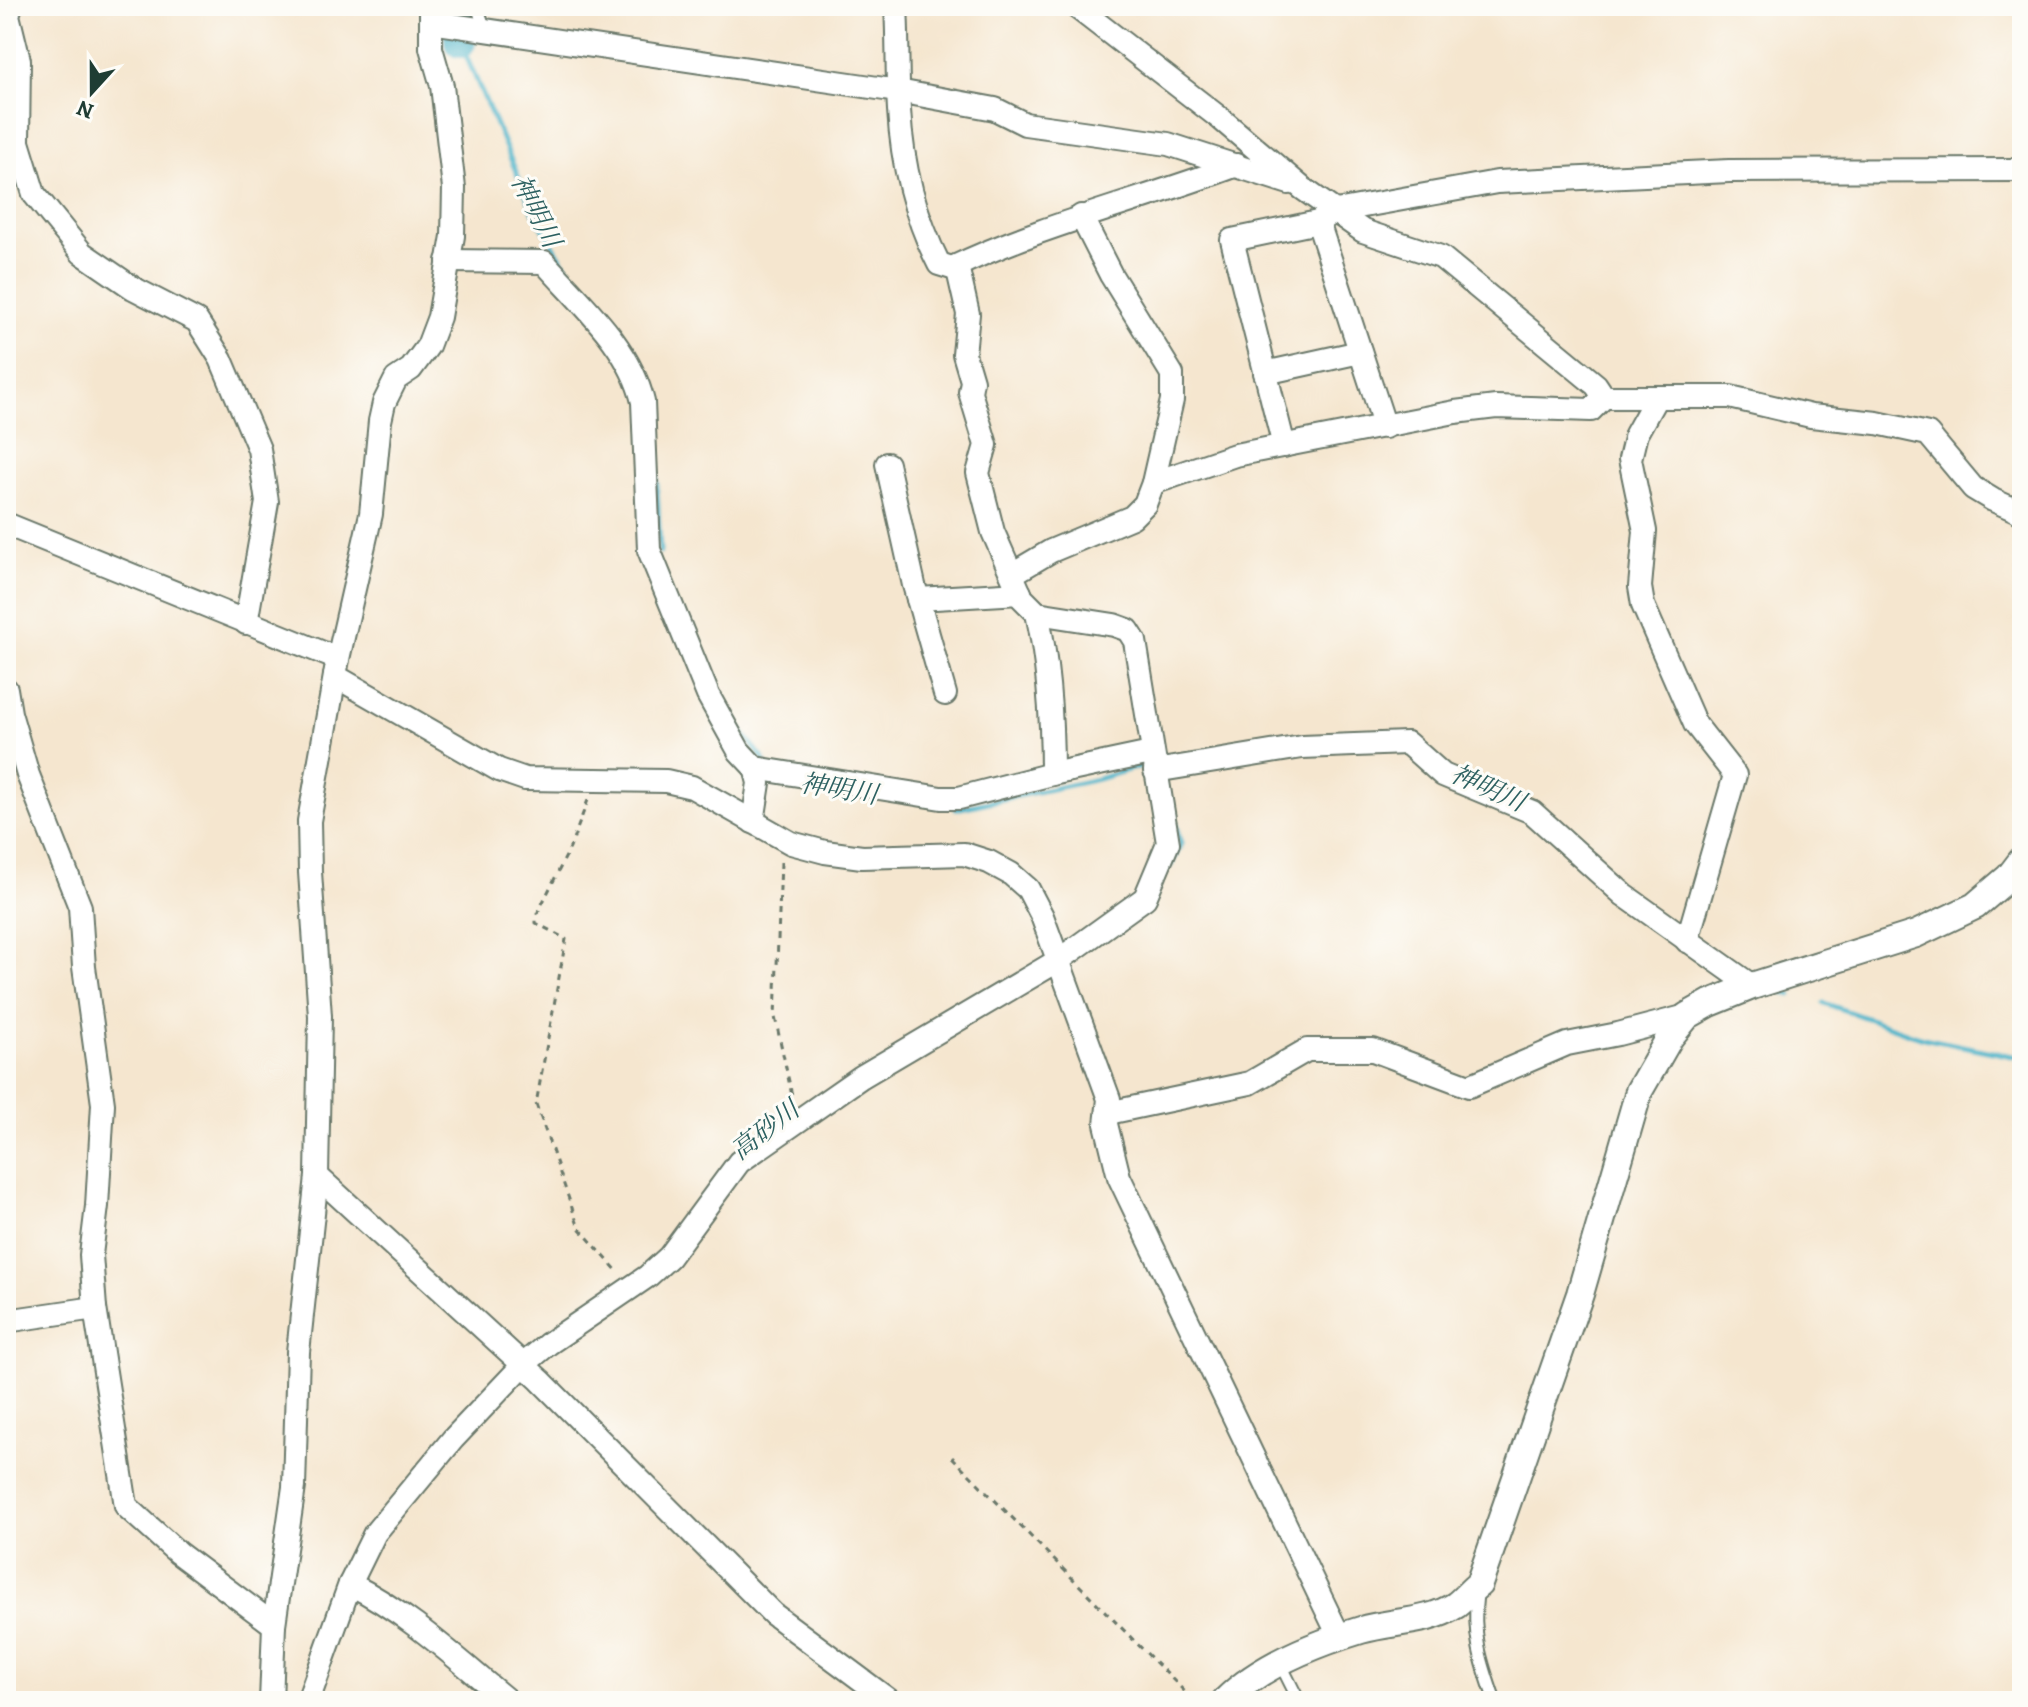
<svg xmlns="http://www.w3.org/2000/svg" width="2028" height="1707" viewBox="0 0 2028 1707" font-family="Alegreya,'Noto Serif JP',serif">
  <style>
    .lines { fill: none; stroke-linecap: round; stroke-linejoin: round }
    .stream { stroke: #49b2c8; stroke-width: 5 }
    .river { stroke: #49b2c8; stroke-width: 32 }
    .service-casing { stroke: #6a786a; stroke-width: 15 }
    .minor-casing { stroke: #6a786a; stroke-width: 26 }
    .tertiary-casing { stroke: #6a786a; stroke-width: 30 }
    .path { stroke: #6a786a; stroke-width: 3; stroke-dasharray: 6 6; stroke-linecap: butt }
    .service { stroke: #fff; stroke-width: 11 }
    .minor { stroke: #fff; stroke-width: 22 }
    .tertiary { stroke: #fff; stroke-width: 26 }
    .labels { text-anchor: middle; dominant-baseline: central; stroke-width: 6; stroke-linejoin: round; paint-order: stroke }
    .water-label { font-size: 26px; font-style: italic; fill: #2c6060; stroke: #fdfcf7 }
  </style>
  <rect width="100%" height="100%" fill="#fdfcf7"/>
  <filter id="ink" filterUnits="userSpaceOnUse"><feTurbulence type="fractalNoise" baseFrequency=".0125" numOctaves="2"/><feDisplacementMap in="SourceGraphic" scale="16" xChannelSelector="R" yChannelSelector="G"/><feConvolveMatrix kernelMatrix="1 2 1 2 8 2 1 2 1" color-interpolation-filters="sRGB"/></filter>
  <filter id="wash" filterUnits="userSpaceOnUse"><feTurbulence type="fractalNoise" baseFrequency=".006" numOctaves="4" result="noise"/><feDisplacementMap in="SourceGraphic" scale="32" xChannelSelector="R" yChannelSelector="G"/><feGaussianBlur stdDeviation="1.8" result="paint"/><feColorMatrix in="noise" values="0 0 0 0 0 0 0 0 0 0 0 0 0 0 0 0 0 1.4 0 .05"/><feComposite in="paint" operator="in"/></filter>
  <g filter="url(#wash)">
    <rect width="100%" height="100%" fill="#f5e6cf"/>
    <g class="lines">
      <g class="stream">
        <path d="M460,42l74,171 39,65"/>
        <path d="M653,398l7,154"/>
        <path d="M737,725l28,36"/>
        <path d="M956,809l142,-30 43,-13"/>
        <path d="M1171,865l10,-21 -6,-22"/>
        <path d="M1777,989l14,6"/>
        <path d="M1824,1003l99,35 99,20"/>
      </g>
      <path class="river" d="M458,6l2,36"/>
    </g>
  </g>
  <g filter="url(#ink)">
    <g class="lines">
      <g class="service-casing">
        <g id="service">
          <path d="M477,6l8,23"/>
          <path d="M1477,1593c-5,41 4,69 18,108"/>
          <path d="M1280,1663l19,38"/>
        </g>
      </g>
      <g class="minor-casing">
        <g id="minor">
          <path d="M896,6c2,35 1,70 3,104 3,53 16,107 40,154l13,4c91,-44 190,-67 285,-103"/>
          <path d="M1075,6l146,113 81,69 61,43 78,26 155,128 8,12h126l81,19 66,7 51,11 45,54 20,12 29,13"/>
          <path d="M431,22l467,69 97,18 30,15 143,20 121,39"/>
          <path d="M18,142l16,52 48,59 51,35 64,33 24,38 38,90 8,53 -21,121"/>
          <path d="M6,146l12,-4 1,-82 -11,-45 3,-9"/>
          <path d="M1318,222l67,205"/>
          <path d="M448,261l96,1c37,42 86,84 99,140l6,148 59,145 31,56 16,17 186,30h18l93,-24 99,-21"/>
          <path d="M1265,373l95,-21"/>
          <path d="M1656,398l-20,36 -6,25 15,72 -5,56 3,18 52,119 40,51 -48,166"/>
          <path d="M1284,446l-52,-206 86,-18 18,-11 161,-29 232,-11 293,-1"/>
          <path d="M887,464l27,121 31,109"/>
          <path d="M1153,483l82,-28 220,-43 41,-5 95,3 13,-13"/>
          <path d="M6,524l332,135"/>
          <path d="M1012,574l39,-23 81,-34 13,-13 8,-21 19,-83v-26l-61,-99 -30,-59"/>
          <path d="M918,599l102,-6"/>
          <path d="M1037,613c12,54 15,106 15,161"/>
          <path d="M335,676l164,94 26,9 141,2 26,6 99,56 34,9 37,5 102,-3 25,8 22,12 17,15 14,27 67,183 -3,25 13,53 221,461"/>
          <path d="M6,689l4,24 18,62 52,132 4,60 19,137 -6,102 -6,49 4,53 31,198 52,47 96,72"/>
          <path d="M1155,771l147,-24 105,-4 36,32 89,37 92,83 128,91"/>
          <path d="M753,822l6,-39 -4,-15"/>
          <path d="M1108,1113l142,-30 57,-33h66l96,36 98,-42 51,-10 69,-18"/>
          <path d="M317,1176l223,204 233,234 117,87"/>
          <path d="M6,1321l89,-13"/>
          <path d="M350,1584c57,28 110,78 158,117"/>
          <path d="M271,1701l3,-76 20,-138 4,-135 19,-176 3,-160 -10,-144 -1,-51 29,-162 33,-145 9,-93 4,-18 12,-24 15,-10 17,-23 11,-29 14,-81 1,-48 -12,-102 -11,-38v-42"/>
          <path d="M308,1701l42,-117 25,-51 78,-94 71,-75 24,-20 100,-68 21,-19 70,-95 122,-85 198,-117 86,-62 23,-55 -33,-202 -7,-11 -14,-5 -77,-12 -15,-15 -29,-66 -15,-59 8,-28 -16,-53 2,-11 -8,-27 4,-40 -11,-48"/>
        </g>
      </g>
      <g class="tertiary-casing">
        <path id="tertiary" d="M1225,1701c34,-35 90,-57 136,-71 30,-9 68,-7 95,-25 8,-6 15,-15 23,-21l101,-290 59,-203 31,-54 17,-21 23,-13 42,-17 164,-52 59,-28 34,-29 13,-17"/>
      </g>
      <g class="path">
        <path d="M588,800l-18,48 -34,68v7l30,16 -30,165 43,124 40,45"/>
        <path d="M781,862l-6,155 18,83"/>
        <path d="M952,1457l242,244"/>
      </g>
      <use href="#service" class="service"/>
      <use href="#minor" class="minor"/>
      <use href="#tertiary" class="tertiary"/>
    </g>
  </g>
  <g class="labels">
    <g class="water-label">
      <text transform="translate(536 211) rotate(63)">神明川</text>
      <text transform="translate(1488 788) rotate(24)">神明川</text>
      <text transform="translate(839 789) rotate(9)">神明川</text>
      <text transform="translate(765 1130) rotate(-38)">高砂川</text>
    </g>
  </g>
  <rect width="2028" height="1707" fill="none" stroke="#fdfcf7" stroke-width="32"/>
  <g transform="translate(92 92) rotate(201)" stroke="#fdfcf7" stroke-width="6" paint-order="stroke">
  <path d="M0-6L14 30L0 20L-14 30Z" fill="#1f3d34"/>
  <text y="-12" font-size="22" font-weight="bold" text-anchor="middle" fill="#1f3d34">N</text>
  </g>
</svg>
